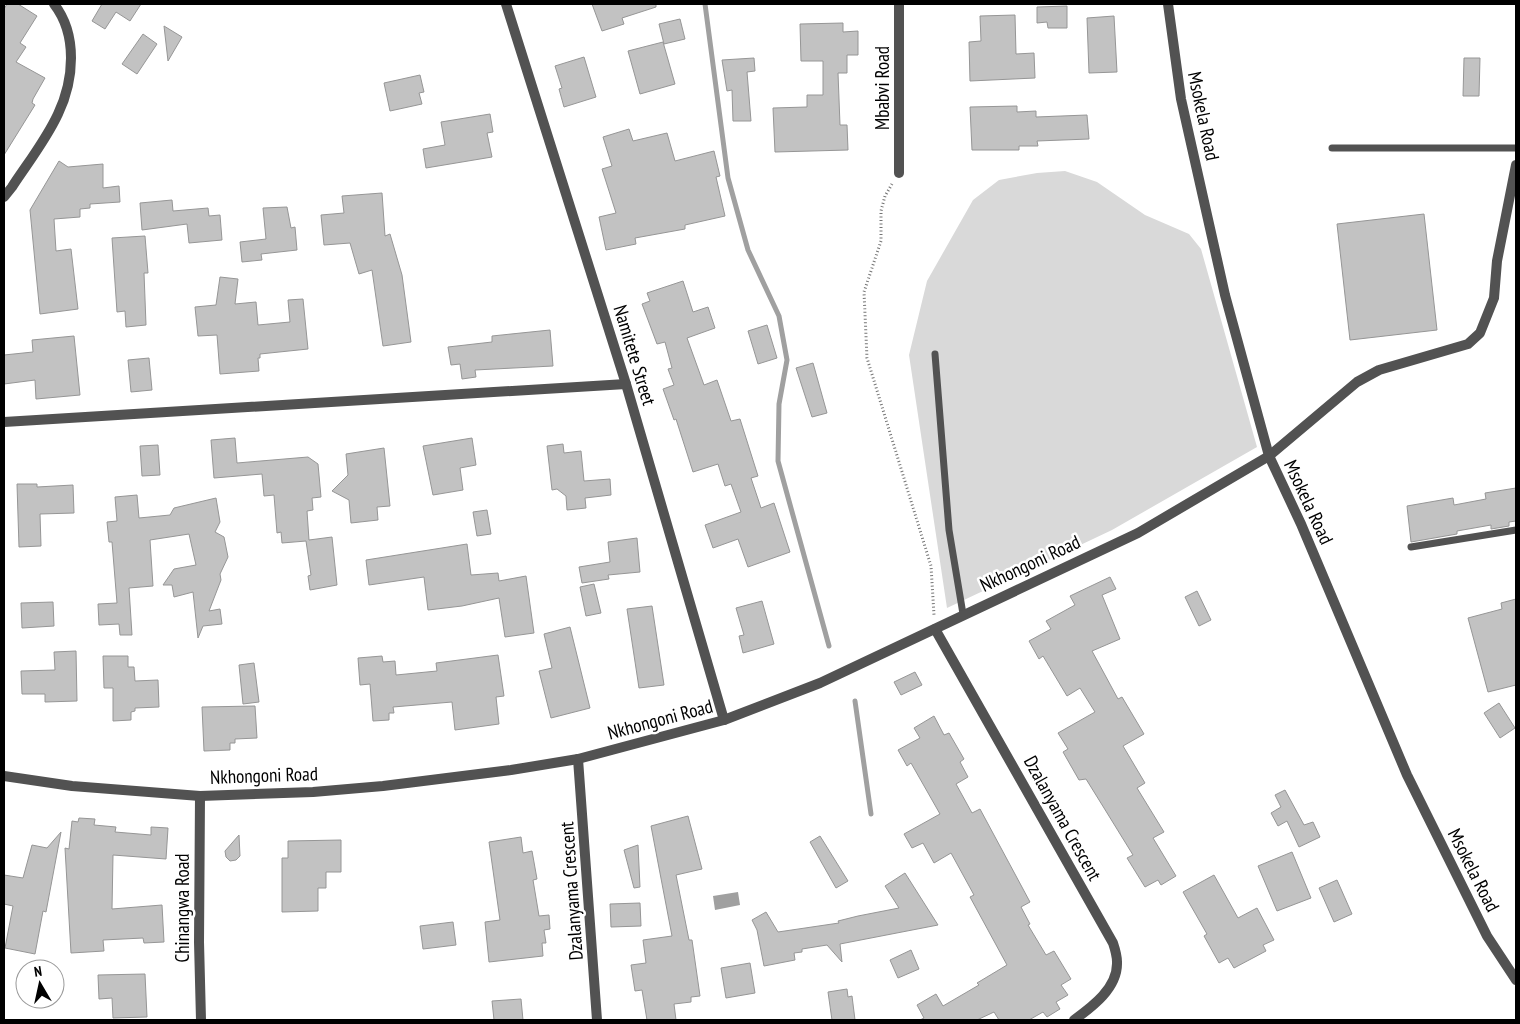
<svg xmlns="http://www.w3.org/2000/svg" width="1520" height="1024" viewBox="0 0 1520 1024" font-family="'PT Sans Narrow',sans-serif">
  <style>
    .green { fill: #d9d9d9 }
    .water { fill: #a0a0a0 }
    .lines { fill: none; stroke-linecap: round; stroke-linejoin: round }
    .stream { stroke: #a0a0a0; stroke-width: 5 }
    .building { fill: #c2c2c2; stroke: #969696 }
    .path { stroke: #747474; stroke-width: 3; stroke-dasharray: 1 2.5; stroke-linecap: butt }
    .lane { stroke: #525252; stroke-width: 7 }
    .street { stroke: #525252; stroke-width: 10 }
    .labels { text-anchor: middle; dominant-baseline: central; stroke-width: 5; stroke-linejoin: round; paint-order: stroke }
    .street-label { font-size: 19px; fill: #000; stroke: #fff }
  </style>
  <rect width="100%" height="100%" fill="#fff"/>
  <path class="green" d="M1065,171l32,11 48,33 44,19 12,15 56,198 -145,83 -165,78 -38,-253 18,-74 46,-81 26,-20 38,-7z"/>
  <path class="water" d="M738,892l2,13 -25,5 -2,-14z"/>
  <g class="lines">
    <g class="stream">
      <path d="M705,4l23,174 20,72 31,66 8,44 -8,44 -1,57 51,185"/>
      <path d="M855,701l16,113"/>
    </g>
  </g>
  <g class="building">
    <path d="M7,4h11l19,12 -17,27 6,4 -10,15 29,16 -12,21 -1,4 3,2 -31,50v-146z"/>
    <path d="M102,4h39l-11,17 -14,-9 -11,17 -13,-8z"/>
    <path d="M592,4h64v3l-34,11 2,6 -22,7z"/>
    <path d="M1067,6v22h-19l-1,-6 -10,1v-16z"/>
    <path d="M1015,15l1,39 18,-1 1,25 -65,3 -1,-39 12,-1 -1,-25z"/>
    <path d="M1114,16l3,56 -28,1 -2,-55z"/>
    <path d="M680,19l5,20 -21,5 -5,-20z"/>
    <path d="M843,23v9l15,-1v24h-11v18h-9l2,52h7l1,25 -73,2 -2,-44 34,-1v-12h16v-34h-22l-1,-37z"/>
    <path d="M164,26l18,11 -14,24z"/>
    <path d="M143,34l14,10 -20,30 -15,-10z"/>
    <path d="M663,42l12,42 -35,10 -12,-43z"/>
    <path d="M584,57l12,40 -32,10 -5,-18 3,-1 -7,-22z"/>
    <path d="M754,58l1,13 -8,1 4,49h-18l-1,-31 -5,1 -5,-31z"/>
    <path d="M1464,58h16l-1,38h-16z"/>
    <path d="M420,75l4,17 -5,1 3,11 -32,7 -6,-28z"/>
    <path d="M1017,106v6l19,-1v6l51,-2 2,24 -52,2 1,5h-19v4h-47l-2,-43z"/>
    <path d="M490,114l3,18 -6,1 5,24 -66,11 -3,-19 22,-4 -4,-23z"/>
    <path d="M629,129l4,12 34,-8 8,28 39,-10 6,25 -4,1 9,39 -40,9v4l-50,9 1,6 -30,6 -7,-33 17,-4 -14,-44 10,-3 -9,-29z"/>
    <path d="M59,161l9,6 35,-3v24l16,-2 1,16 -30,2v4l-10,1v8l-26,2 2,32 15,-2 7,60 -38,5 -10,-104z"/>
    <path d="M382,193l3,43 5,-2 12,41 9,67 -28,4 -11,-76 -13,4 -9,-31 -26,2 -3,-30 23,-2 -2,-17z"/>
    <path d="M172,200l1,11 35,-3 1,8 11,-1 2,25 -33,3 -2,-19 -45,6 -2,-27z"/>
    <path d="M287,207l4,21 4,-1 2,23 -36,4 1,6 -20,2 -2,-20 26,-3 -3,-31z"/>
    <path d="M1424,214l13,116 -87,10 -13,-116z"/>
    <path d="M145,236l3,37h-4l2,52 -20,2 -1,-16 -8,1 -5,-74z"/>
    <path d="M220,277l18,2 -3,25 21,-2 2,23 32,-3 -2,-22 15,-1 5,50 -48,5v4h-2l1,13 -39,3 -3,-39 -19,1 -3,-29 21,-2z"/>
    <path d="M683,281l10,31 15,-5 7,21 -28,10 17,47 13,-5 14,41 9,-2 18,57 -7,2 10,30 13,-5 16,49 -42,15 -10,-28 -25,9 -8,-23 36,-13 -10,-28 -6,2 -7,-22 -25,8 -17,-53 -2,1 -11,-31 11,-4 -6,-16 4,-1 -7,-26 -8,2 -15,-40 8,-3 -3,-8z"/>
    <path d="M767,325l10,33 -19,6 -10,-33z"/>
    <path d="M550,330l3,36 -78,4 1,7 -14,2 -2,-15 -9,1 -3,-18 44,-5v-6z"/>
    <path d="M74,336l6,59 -44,4 -1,-19 -31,4v-29l29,-3 -1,-12z"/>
    <path d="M149,358l3,32 -21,2 -3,-32z"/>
    <path d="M813,363l14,50 -15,4 -16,-49z"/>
    <path d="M235,438l2,25 71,-6 10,7 3,33 -9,1 1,12 -6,1 2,29 23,-3 5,48 -27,5 -2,-14 3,-1 -5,-34 -24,2 -1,-11 -4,1 -3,-38 -10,1 -2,-22 -48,4 -3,-38z"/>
    <path d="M472,438l4,27 -16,3 3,22 -30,5 -10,-49z"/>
    <path d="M563,444l1,9 17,-2 3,30 26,-2 1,16 -26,3 1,10 -19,2 -1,-14 -9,-7 -5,1 -5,-44z"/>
    <path d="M158,445l2,30 -18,1 -2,-30z"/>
    <path d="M384,448l6,58 -13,1 1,13 -27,3 -2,-23 -17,-9 16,-16 -2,-21z"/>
    <path d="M17,484h20v3l36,-2 1,28 -34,1 1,32 -22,1z"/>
    <path d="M1516,488v33l-7,1v4l-18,3v-4l-34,6v3l-46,8 -4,-36 46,-8 1,7 32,-6 -1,-6z"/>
    <path d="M137,495l2,23 31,-3 4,-7 42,-10 4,24 -5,10 9,5 4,20 -8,17 1,6 -12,31 11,-2 2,15 -19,2 -5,12 -5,-46 -19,5 -2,-12h-9l11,-16 22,-4 -7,-31 -39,6 3,46 -24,2 3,47h-12l-1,-11 -20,1 -1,-21 19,-1 -5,-61h-3l-2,-20 10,-1 -2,-24z"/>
    <path d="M487,510l4,24 -14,2 -4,-24z"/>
    <path d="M637,538l3,34 -32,3 1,4 -27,4 -3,-16 31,-5 -2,-20z"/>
    <path d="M467,544l4,31 27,-2 1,8 27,-5 8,57 -29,4 -6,-39 -37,8 -34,4 -4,-33 -55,8 -3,-25z"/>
    <path d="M1110,577l6,12 -14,6 18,44 -28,12 26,48 4,-2 22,37 -21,12 22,37 -8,5 27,44 -11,6 23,38 -15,9 -3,-5 -13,7 -18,-29 6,-3 -29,-47 -18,-29 -7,1 -16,-28 5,-3 -10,-16 37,-21 -15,-24 -13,8 -24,-40 -4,3 -10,-18 22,-12 -5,-8 29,-16 -5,-9z"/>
    <path d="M594,584l7,29 -15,3 -6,-29z"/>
    <path d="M1197,591l14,29 -12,6 -14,-29z"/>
    <path d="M1516,599v86l-28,7 -20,-74 34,-9 -1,-6z"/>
    <path d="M762,601l12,43 -31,9 -4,-17 5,-1 -8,-27z"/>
    <path d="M53,602l1,24 -32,2 -1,-25z"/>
    <path d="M652,606l12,79 -25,3 -12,-79z"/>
    <path d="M570,627l20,81 -39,10 -12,-47 13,-3 -8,-34z"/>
    <path d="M76,651l1,50 -32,1v-8h-23l-1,-23 34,-1 -1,-18z"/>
    <path d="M498,655l6,41 -8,1 3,27 -44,6 -3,-28 -59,5 1,6h-5v7l-16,1 -3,-37 -10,1 -2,-27 24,-2 1,6 12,-1 1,14 41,-4 -1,-8z"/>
    <path d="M103,656h25v11h6l1,14 23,-1 1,27 -24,1v3l-4,1v8l-18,1v-33h-9z"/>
    <path d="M254,663l5,39 -16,2 -4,-39z"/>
    <path d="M915,672l7,13 -21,10 -7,-13z"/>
    <path d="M1499,703l16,25 -15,10 -16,-25z"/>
    <path d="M255,706l2,32 -22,1v4h-5v7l-26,1 -2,-44z"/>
    <path d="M934,716l10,19 5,-2 15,26 -4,3 8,15 -12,7 16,29 8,-4 50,93 -9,5 9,17 -2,1 18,30 8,-4 17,28 -10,6 7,10 -12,7 4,7 -13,8 -4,-5 -14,8h-30l-5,-8 -17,8h-57l4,-2 -7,-13 19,-11 7,12 36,-21 -2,-2 30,-18 -37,-68 4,-2 -23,-42 -17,10 -11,-20 -11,5 -8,-14 36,-20 -29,-51 -4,3 -9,-16 22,-12 -6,-10z"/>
    <path d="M1285,790l19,35 9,-3 7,15 -21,10 -12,-26 -9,5 -7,-13 10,-6 -6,-12z"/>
    <path d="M688,816l14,53 -26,6 13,65h3l8,56 -9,1v5l-17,2 2,16h-29l-5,-30 -7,1 -4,-26 15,-2 -3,-23 29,-4 -21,-110z"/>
    <path d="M79,818l16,1 -1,6 22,2 -1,5 36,3v-8l17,1 -2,31 -53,-4 -1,54 50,-4 2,37 -20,1 -1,-5 -40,2 1,11 -33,2 -6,-105 4,1 3,-28 6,1z"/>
    <path d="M61,832l-15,80 -3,-1 -8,43 -30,-6 8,-42 -9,-2v-29l19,3 9,-33 15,3z"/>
    <path d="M239,835l1,21 -4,4 -6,1 -4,-4 -1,-6z"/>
    <path d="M820,836l28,45 -12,7 -26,-46z"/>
    <path d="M521,837l2,16 9,-2 5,28 -4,1 6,36 10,-1 1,14 -6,1 2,13h-4l1,13 -54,6 -4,-40 15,-2 -11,-78z"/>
    <path d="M341,840v32h-15v16h-8v23l-36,1v-54h6v-17z"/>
    <path d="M638,845l2,42 -6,1 -10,-38z"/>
    <path d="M1292,852l19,46 -34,13 -19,-45z"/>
    <path d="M905,873l33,52 -98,19 2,18 -15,-17 -25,4v3l-8,1 1,7 -31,6 -7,-36 -5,-10 14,-8 12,20 61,-9 -1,-2 20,-5 41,-8 -14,-22z"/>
    <path d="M1214,875l24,43 19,-10 17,32 -11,5 3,6 -32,17 -6,-10 -9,5 -15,-27 3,-2 -24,-42z"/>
    <path d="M1337,880l15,34 -18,8 -15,-34z"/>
    <path d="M640,903l1,23 -30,1 -1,-23z"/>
    <path d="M453,922l3,23 -33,4 -3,-23z"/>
    <path d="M911,950l8,19 -21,9 -8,-18z"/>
    <path d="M750,963l5,30 -29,5 -5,-30z"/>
    <path d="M145,974l2,43 -34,1 -1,-20 -13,1 -1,-24z"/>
    <path d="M847,989l1,8 4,-1 3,24h-23l-4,-28z"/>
    <path d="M521,999l2,21h-29l-2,-19z"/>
  </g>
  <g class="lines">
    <path class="path" d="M892,184l-7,12 -4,15v30l-17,51 3,66 64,208 3,49"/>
    <g class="lane">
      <path d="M1332,148h184"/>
      <path d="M935,354l14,176 14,84"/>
      <path d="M1411,547l105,-17"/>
    </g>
    <g class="street">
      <path d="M506,4l120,380 98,336"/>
      <path d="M899,4v169"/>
      <path d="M1168,4l13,95 44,196 44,161 32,68 106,251 80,161 29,44"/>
      <path d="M4,197l8,-10c15,-23 34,-47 46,-73 16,-34 20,-79 -4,-110"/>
      <path d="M4,422l622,-38"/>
      <path d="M935,629l178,314c2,6 4,13 4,19 1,26 -25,45 -43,58"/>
      <path d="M578,759l19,261"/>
      <path d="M4,776l68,10 128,10 113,-4 70,-6 128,-16 67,-11 146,-39 96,-37 318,-150 131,-77 88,-74 22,-12 89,-26 12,-11 14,-35 3,-37 19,-96"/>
      <path d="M200,796l-1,146 2,78"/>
    </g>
  </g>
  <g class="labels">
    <g class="street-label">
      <text transform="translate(882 88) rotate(-90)">Mbabvi Road</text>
      <text transform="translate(1204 116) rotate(78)">Msokela Road</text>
      <text transform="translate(635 355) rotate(73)">Namitete Street</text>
      <text transform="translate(1309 502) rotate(65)">Msokela Road</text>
      <text transform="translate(1030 563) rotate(-25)">Nkhongoni Road</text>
      <text transform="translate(660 719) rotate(-15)">Nkhongoni Road</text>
      <text transform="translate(264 775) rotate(-2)">Nkhongoni Road</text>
      <text transform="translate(1063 818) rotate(61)">Dzalanyama Crescent</text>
      <text transform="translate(1474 870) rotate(63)">Msokela Road</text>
      <text transform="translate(571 891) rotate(-94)">Dzalanyama Crescent</text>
      <text transform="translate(182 908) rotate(-90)">Chinangwa Road</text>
    </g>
  </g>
  <rect width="1520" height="1024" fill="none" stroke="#000000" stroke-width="10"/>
  <g transform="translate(40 984) rotate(351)"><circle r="24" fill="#ffffff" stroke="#999999"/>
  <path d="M0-4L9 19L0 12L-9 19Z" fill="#000000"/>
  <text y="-8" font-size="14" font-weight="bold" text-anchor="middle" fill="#000000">N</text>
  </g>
</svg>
